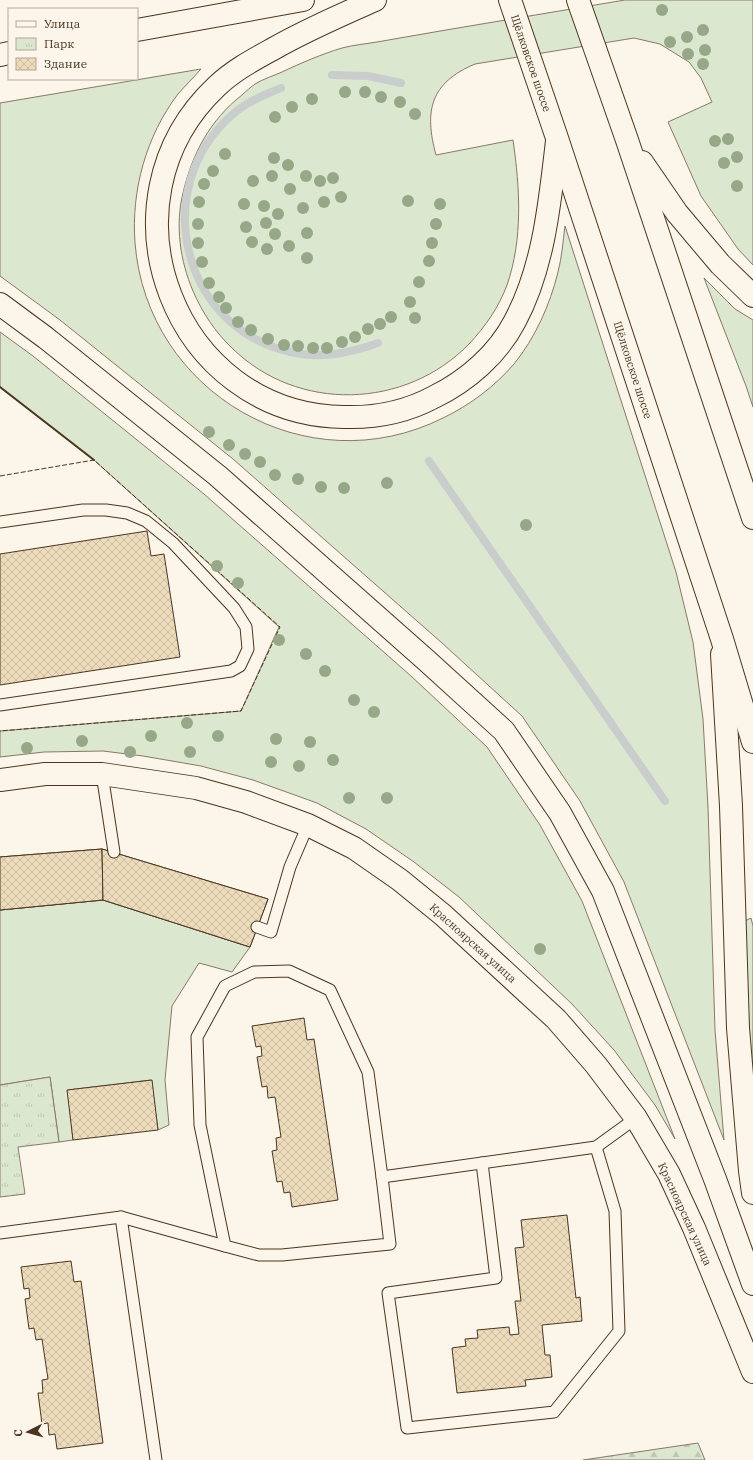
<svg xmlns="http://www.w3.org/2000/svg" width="753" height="1460" viewBox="0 0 753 1460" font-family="'IBM Plex Serif',serif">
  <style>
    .grass { fill: #dce7d0; stroke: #887966 }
    .forest { fill: url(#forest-firs); stroke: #887966 }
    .park { fill: url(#park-tufts); stroke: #887966 }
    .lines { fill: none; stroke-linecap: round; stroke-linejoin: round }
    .stream { stroke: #c9cecd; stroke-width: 8 }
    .building { fill: url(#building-cross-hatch); stroke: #4a3520 }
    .lane-casing { stroke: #4a3520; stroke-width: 13 }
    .secondary-casing { stroke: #4a3520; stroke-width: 24 }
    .primary-casing { stroke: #4a3520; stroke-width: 24 }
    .highway-casing { stroke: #4a3520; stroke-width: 24 }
    .lane { stroke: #fbf6e9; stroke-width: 11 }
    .secondary { stroke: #fbf6e9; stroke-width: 22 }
    .primary { stroke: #fbf6e9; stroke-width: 22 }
    .highway { stroke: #fbf6e9; stroke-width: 22 }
    .fence { stroke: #4a3520; stroke-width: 1; stroke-dasharray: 5 2; stroke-linecap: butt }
    .wall { stroke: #4a3520; stroke-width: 2 }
    .tree { fill: #96a887 }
    .labels { text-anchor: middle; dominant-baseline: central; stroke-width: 3; stroke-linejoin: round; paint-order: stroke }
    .street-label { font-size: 11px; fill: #4a3520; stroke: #fbf6e9 }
  </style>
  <defs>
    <pattern id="forest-firs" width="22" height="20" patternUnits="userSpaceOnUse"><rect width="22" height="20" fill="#dce7d0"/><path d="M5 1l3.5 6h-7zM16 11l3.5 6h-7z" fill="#bec7b2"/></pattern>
    <pattern id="park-tufts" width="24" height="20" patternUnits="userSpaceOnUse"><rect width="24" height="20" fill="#dce7d0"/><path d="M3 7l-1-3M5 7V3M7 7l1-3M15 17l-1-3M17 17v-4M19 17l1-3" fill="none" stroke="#bec7b2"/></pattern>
    <pattern id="building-cross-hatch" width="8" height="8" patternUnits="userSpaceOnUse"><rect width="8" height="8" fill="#ecdcbc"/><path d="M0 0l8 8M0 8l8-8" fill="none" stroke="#ccbda1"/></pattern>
  </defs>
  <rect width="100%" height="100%" fill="#fbf6e9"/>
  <g class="grass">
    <path d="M625,0h128v265l-15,-16 -37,-53 -33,-74 44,-20 -11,-24 -12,-16 -29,-18 -26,-6 -159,26c-45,19 -51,47 -39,91l77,-15c7,48 10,99 -6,145 -8,22 -22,42 -38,59 -63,65 -171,69 -237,4 -17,-16 -30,-36 -39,-57 -13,-30 -18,-66 -10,-98 9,-39 27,-73 59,-98 4,-4 9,-8 13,-11 8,-5 18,-8 27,-12 19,-9 40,-18 60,-24 11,-3 23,-4 35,-6 23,-4 46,-8 69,-12 60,-10 119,-20 179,-30z"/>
    <path d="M201,69c-8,9 -16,17 -23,25 -32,42 -47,97 -43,149 12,150 172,243 308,175 27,-13 51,-31 71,-54 21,-26 36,-59 44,-92 4,-15 5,-31 7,-46l111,346 17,70 10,77 5,88 7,223 9,110 -100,-258 -44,-81 -58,-85 -80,-73 -209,-184 -173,-139 -60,-44v-173z"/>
    <path d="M704,278l31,31 18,11v87l-7,-21z"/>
    <path d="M0,332l33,24 171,138 207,182 76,71 53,78 42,76 93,238 -20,-34 -41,-55 -42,-46 -113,-107 -45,-35 -48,-33 -49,-26 -64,-23 -52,-14 -58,-10 -40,-5 -59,1 -44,5v-26l241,-20 38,-84 -185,-167 -94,-73z"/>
    <path d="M103,900l147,47 -18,25 -33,-9 -27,43 -7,74 4,45 -11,5 -7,-50 -83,10 5,50 -14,2 -9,-65 -50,8v-175z"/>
    <path d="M751,918l2,8v179l-4,-64 -4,-120z"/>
  </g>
  <path class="forest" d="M698,1443l7,17h-122z"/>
  <path class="park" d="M50,1077l9,65 -41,5 7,47 -25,3v-112z"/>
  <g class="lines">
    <g class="stream">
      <path d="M332,75l36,1 33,7"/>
      <path d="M281,88c-17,7 -34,14 -48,26 -88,76 -49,223 68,240 26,4 52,-2 77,-11"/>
      <path d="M429,461l236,340"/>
    </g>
  </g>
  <g class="building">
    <path d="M147,531l4,25 13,-2 16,103 -180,28v-131z"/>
    <path d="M102,849l166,50 -18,48 -147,-47 -103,10v-53z"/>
    <path d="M102,849l1,51 -103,10v-53z"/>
    <path d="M102,849l166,50 -18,48 -147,-47z"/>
    <path d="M304,1018l3,22 7,-1 24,161 -46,7 -2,-15 -6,1 -2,-12 -5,1 -5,-31 5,-1 -1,-12 5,-1 -6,-40 -7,1 -1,-12 -5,1 -5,-30 5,-1 -1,-10 -5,1 -4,-21z"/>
    <path d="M152,1080l6,50 -85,10 -6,-50z"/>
    <path d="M567,1215l9,83 4,-1 2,24 -40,4 3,30h5l2,22 -27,3 1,6 -69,7 -5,-45 14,-2 -1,-7 13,-1 -1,-8 32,-3 1,8 9,-1 -4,-33h6l-6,-53 9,-1 -3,-27z"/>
    <path d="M71,1261l3,21 7,-1 22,162 -46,6 -2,-15 -6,1 -1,-12 -6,1 -4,-31h5l-1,-13 6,-1 -6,-40 -6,1 -2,-12 -5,1 -4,-30 5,-1 -1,-10 -5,1 -3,-22z"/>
  </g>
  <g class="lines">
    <g class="lane-casing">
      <g id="lane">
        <path d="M0,522l83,-12h23l21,3 19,8 27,22 61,65 12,19 2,22 -8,17 -9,5 -231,34"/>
        <path d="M102,774l12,78"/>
        <path d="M257,927l14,5 19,-65 18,-42"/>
        <path d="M289,971l41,19 38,82 14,105 8,67 -108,11h-23l-34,-9 -25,-121 -3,-88 28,-51 29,-14z"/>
        <path d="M482,1163l14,115 -108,15 19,135 147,-16 65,-81 -4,-120 -19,-64"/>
        <path d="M382,1177l214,-30 40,-29"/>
        <path d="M121,1217l104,29"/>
        <path d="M0,1233l121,-16 35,243"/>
      </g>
    </g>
    <g class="secondary-casing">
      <g id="secondary">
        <path d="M722,654l9,152 7,222 12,143 3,22"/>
        <path d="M0,780l45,-6h57l94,14 50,14 62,23 46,23 46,32 43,35 113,104 40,46 40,53 33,56 25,54 59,144"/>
      </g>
    </g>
    <g class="primary-casing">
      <g id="primary">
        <path d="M375,0c-34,15 -69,30 -102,49 -20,11 -39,21 -56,37 -124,116 -43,329 127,331 31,1 62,-5 90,-20 33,-16 64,-43 81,-76 29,-54 35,-120 42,-180"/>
        <path d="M510,0l46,135 166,504 31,103"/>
        <path d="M578,0l49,140 126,378"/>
        <path d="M642,162l35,51 43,51 33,32"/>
        <path d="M0,304l46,34 172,138 208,184 78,71 56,82 43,78 112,288 38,105"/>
      </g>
    </g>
    <g class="highway-casing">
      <g id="highway">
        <path d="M137,30l166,-30"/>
        <path d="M0,55l9,-2"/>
      </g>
    </g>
    <use href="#lane" class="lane"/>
    <use href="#secondary" class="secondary"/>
    <use href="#primary" class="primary"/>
    <use href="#highway" class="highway"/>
    <path class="fence" d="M0,476l94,-16 186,167 -39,84 -241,20"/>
    <path class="wall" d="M0,387l94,73"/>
  </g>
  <g class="tree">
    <circle cx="662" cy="10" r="6"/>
    <circle cx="703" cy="30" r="6"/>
    <circle cx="687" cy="37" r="6"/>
    <circle cx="670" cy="42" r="6"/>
    <circle cx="705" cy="50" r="6"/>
    <circle cx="688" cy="54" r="6"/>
    <circle cx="703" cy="64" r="6"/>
    <circle cx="345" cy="92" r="6"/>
    <circle cx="365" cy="92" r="6"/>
    <circle cx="381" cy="97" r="6"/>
    <circle cx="312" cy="99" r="6"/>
    <circle cx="400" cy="102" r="6"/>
    <circle cx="292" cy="107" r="6"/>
    <circle cx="415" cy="114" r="6"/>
    <circle cx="275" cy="117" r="6"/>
    <circle cx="728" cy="139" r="6"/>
    <circle cx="715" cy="141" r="6"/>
    <circle cx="225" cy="154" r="6"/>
    <circle cx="737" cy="157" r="6"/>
    <circle cx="274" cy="158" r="6"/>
    <circle cx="724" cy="163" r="6"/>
    <circle cx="288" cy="165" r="6"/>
    <circle cx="213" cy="171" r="6"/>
    <circle cx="272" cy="176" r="6"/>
    <circle cx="306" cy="176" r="6"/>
    <circle cx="333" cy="178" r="6"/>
    <circle cx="253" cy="181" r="6"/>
    <circle cx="320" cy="181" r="6"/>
    <circle cx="204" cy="184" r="6"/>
    <circle cx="737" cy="186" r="6"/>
    <circle cx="290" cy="189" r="6"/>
    <circle cx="341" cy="197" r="6"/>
    <circle cx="408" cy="201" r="6"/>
    <circle cx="199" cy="202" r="6"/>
    <circle cx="324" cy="202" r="6"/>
    <circle cx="244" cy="204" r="6"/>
    <circle cx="440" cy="204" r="6"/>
    <circle cx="264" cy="206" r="6"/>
    <circle cx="303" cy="208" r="6"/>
    <circle cx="278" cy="214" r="6"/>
    <circle cx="266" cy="223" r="6"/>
    <circle cx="198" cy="224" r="6"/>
    <circle cx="436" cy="224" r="6"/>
    <circle cx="246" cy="227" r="6"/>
    <circle cx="307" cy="233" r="6"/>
    <circle cx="275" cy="234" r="6"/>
    <circle cx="252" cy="242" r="6"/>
    <circle cx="198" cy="243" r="6"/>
    <circle cx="432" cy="243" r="6"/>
    <circle cx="289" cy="246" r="6"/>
    <circle cx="267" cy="249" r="6"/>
    <circle cx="307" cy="258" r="6"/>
    <circle cx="429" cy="261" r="6"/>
    <circle cx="202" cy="262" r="6"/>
    <circle cx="419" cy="282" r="6"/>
    <circle cx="209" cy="283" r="6"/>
    <circle cx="219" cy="297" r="6"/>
    <circle cx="410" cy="302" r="6"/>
    <circle cx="226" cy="308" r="6"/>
    <circle cx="391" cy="317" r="6"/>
    <circle cx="415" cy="318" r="6"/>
    <circle cx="238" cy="322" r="6"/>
    <circle cx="380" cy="324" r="6"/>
    <circle cx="368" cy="329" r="6"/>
    <circle cx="251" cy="330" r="6"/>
    <circle cx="355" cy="337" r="6"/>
    <circle cx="268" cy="339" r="6"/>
    <circle cx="342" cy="342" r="6"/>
    <circle cx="284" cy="345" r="6"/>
    <circle cx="298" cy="346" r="6"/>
    <circle cx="313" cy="348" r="6"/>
    <circle cx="327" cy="348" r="6"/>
    <circle cx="209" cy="432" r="6"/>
    <circle cx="229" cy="445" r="6"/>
    <circle cx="245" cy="454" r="6"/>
    <circle cx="260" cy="462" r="6"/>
    <circle cx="275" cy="475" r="6"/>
    <circle cx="298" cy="479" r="6"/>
    <circle cx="387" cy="483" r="6"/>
    <circle cx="321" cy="487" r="6"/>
    <circle cx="344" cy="488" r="6"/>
    <circle cx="526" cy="525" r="6"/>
    <circle cx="217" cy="566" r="6"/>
    <circle cx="238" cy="583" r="6"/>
    <circle cx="279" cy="640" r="6"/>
    <circle cx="306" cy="654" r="6"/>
    <circle cx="325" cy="671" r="6"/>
    <circle cx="354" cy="700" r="6"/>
    <circle cx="374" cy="712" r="6"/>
    <circle cx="187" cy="723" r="6"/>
    <circle cx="151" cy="736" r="6"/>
    <circle cx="218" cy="736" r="6"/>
    <circle cx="276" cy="739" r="6"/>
    <circle cx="82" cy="741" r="6"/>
    <circle cx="310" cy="742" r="6"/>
    <circle cx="27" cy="748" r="6"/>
    <circle cx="130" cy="752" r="6"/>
    <circle cx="190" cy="752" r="6"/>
    <circle cx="333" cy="760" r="6"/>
    <circle cx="271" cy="762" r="6"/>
    <circle cx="299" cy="766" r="6"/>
    <circle cx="349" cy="798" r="6"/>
    <circle cx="387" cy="798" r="6"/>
    <circle cx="540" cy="949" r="6"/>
  </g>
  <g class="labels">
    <g class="street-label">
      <text transform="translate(531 63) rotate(71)">Щёлковское шоссе</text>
      <text transform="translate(633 370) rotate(72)">Щёлковское шоссе</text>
      <text transform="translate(473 943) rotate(42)">Красноярская улица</text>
      <text transform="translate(685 1214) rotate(65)">Красноярская улица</text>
    </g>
  </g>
  <rect x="8" y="8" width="130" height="72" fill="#fbf6e9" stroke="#b4a999"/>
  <rect x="16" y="21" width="20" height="6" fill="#fbf6e9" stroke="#b4a999"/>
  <text x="44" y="28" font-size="12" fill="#4a3520">Улица</text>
  <rect x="16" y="38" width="20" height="12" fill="url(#park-tufts)" stroke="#b4a999"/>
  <text x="44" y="48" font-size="12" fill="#4a3520">Парк</text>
  <rect x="16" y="58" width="20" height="12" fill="url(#building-cross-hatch)" stroke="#b4a999"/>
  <text x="44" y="68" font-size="12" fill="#4a3520">Здание</text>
  <g transform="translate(28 1432) rotate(264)" stroke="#fbf6e9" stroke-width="3" paint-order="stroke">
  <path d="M0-3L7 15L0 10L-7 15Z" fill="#4a3520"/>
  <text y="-6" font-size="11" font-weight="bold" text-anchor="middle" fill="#4a3520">С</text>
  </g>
</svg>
